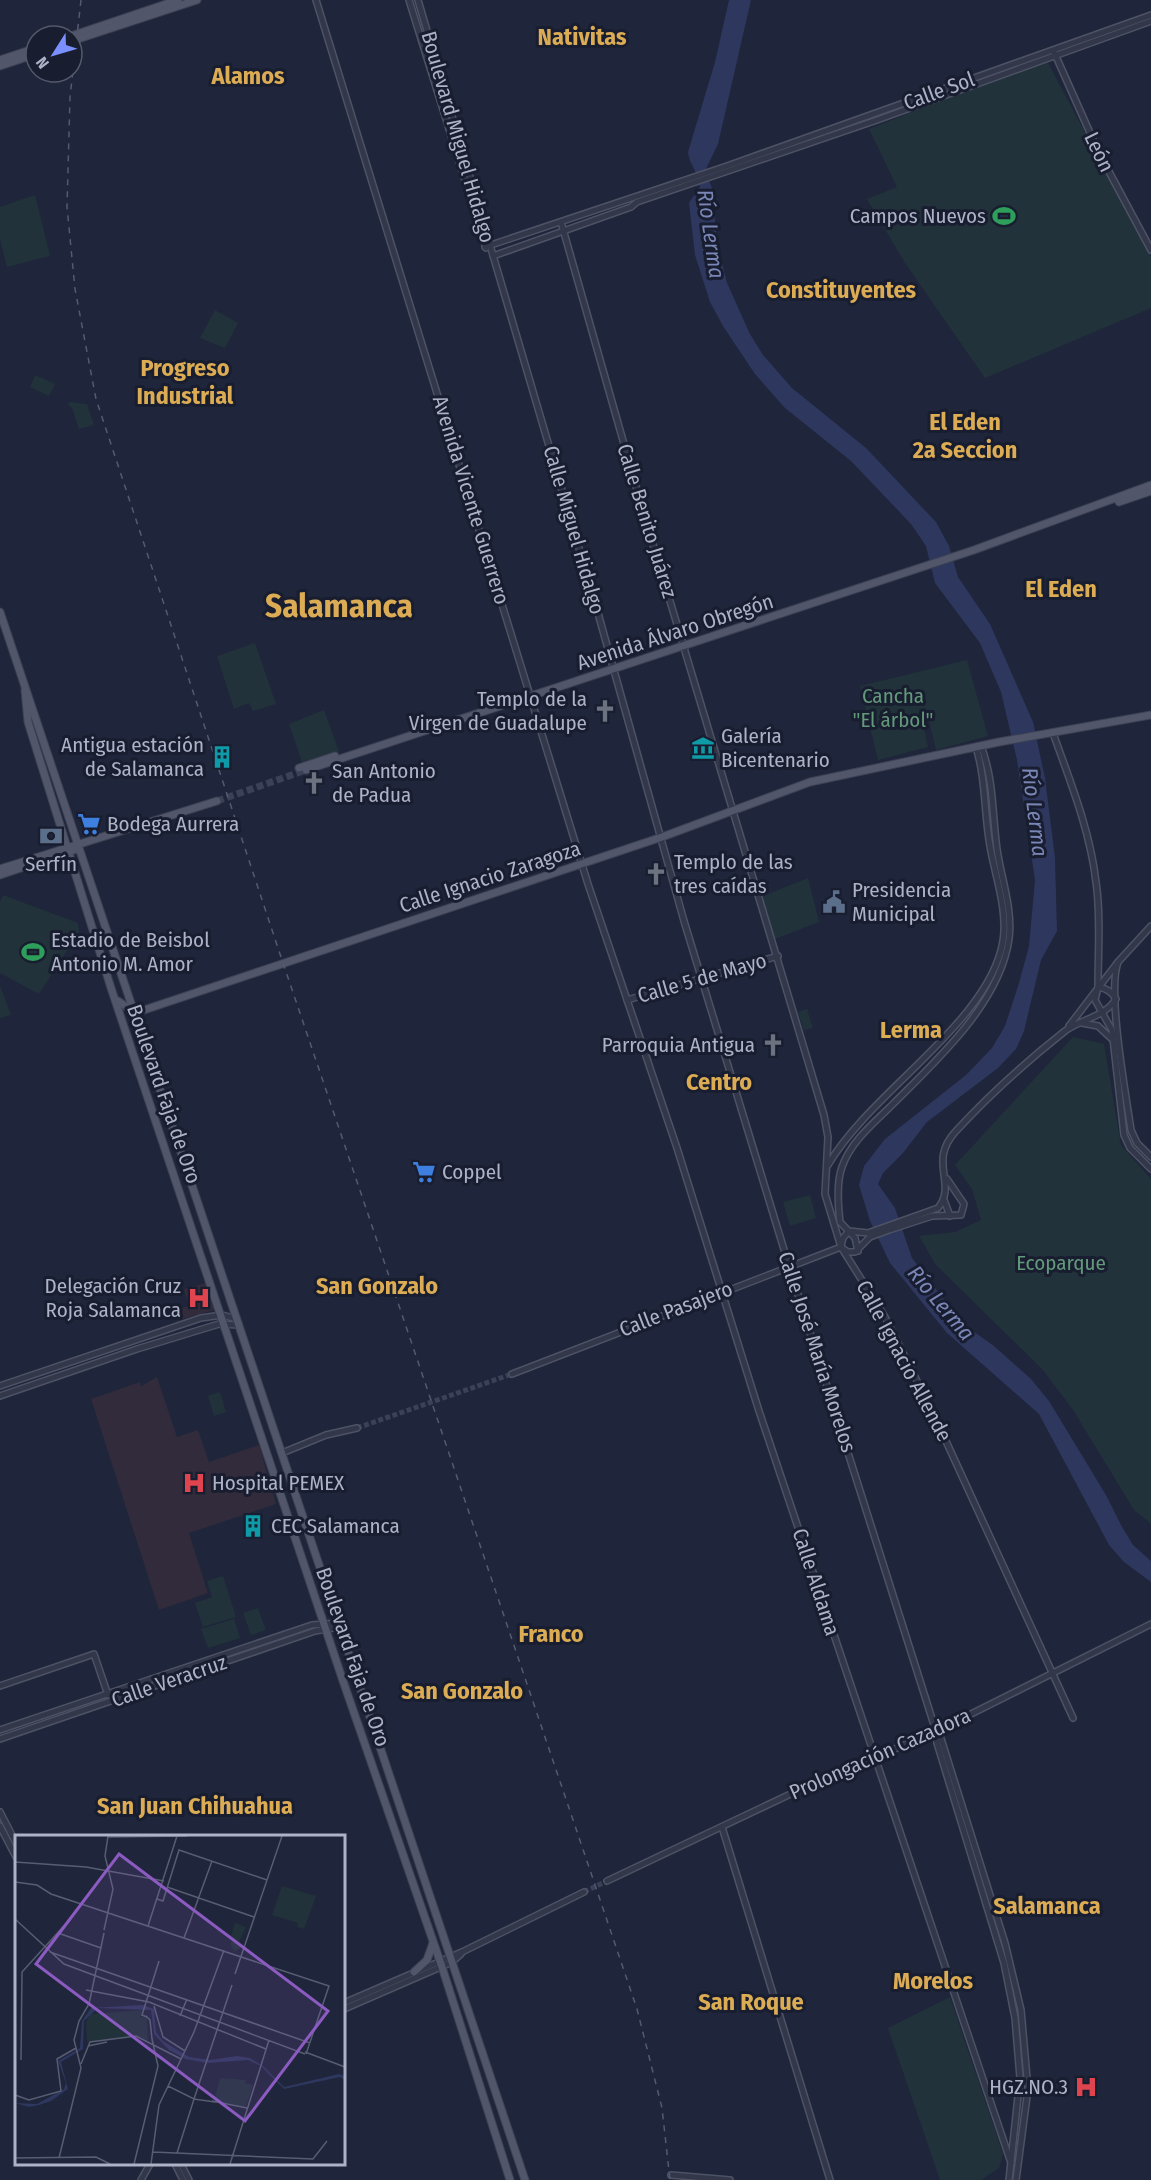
<svg xmlns="http://www.w3.org/2000/svg" width="1151" height="2180" viewBox="0 0 1151 2180" font-family="'Fira Sans Condensed',sans-serif">
  <style>
    .medical { fill: #312b3b }
    .green { fill: #21323b }
    .water { fill: #2e375e }
    .lines { fill: none; stroke-linecap: round; stroke-linejoin: round }
    .tertiary-tunnel { stroke: #3b4156; stroke-width: 5; stroke-dasharray: 5 2.5; stroke-linecap: butt }
    .primary-tunnel { stroke: #3b4156; stroke-width: 7; stroke-dasharray: 7 3.5; stroke-linecap: butt }
    .tertiary-casing { stroke: #4d5265; stroke-width: 8 }
    .primary-casing { stroke: #3c4154; stroke-width: 9 }
    .tertiary { stroke: #33374a; stroke-width: 5 }
    .primary { stroke: #51566a; stroke-width: 7 }
    .rail { stroke: #545a72; stroke-width: 1.5; stroke-dasharray: 6 6; stroke-linecap: butt }
    .labels { text-anchor: middle; dominant-baseline: central; stroke-width: 6; stroke-linejoin: round; paint-order: stroke }
    .street-label { font-size: 21px; fill: #adb2c7; stroke: #181d2f }
    .poi-label { font-size: 21px; fill: #adb2c7; stroke: #181d2f; text-anchor: start }
    .park-label { font-size: 21px; fill: #63997b; stroke: #181d2f }
    .water-label { font-size: 22px; font-style: italic; fill: #7a87b6; stroke: #181d2f }
    .quarter-label { font-size: 24px; font-weight: bold; fill: #dbac54; stroke: #181d2f }
    .town-label { font-size: 33px; font-weight: bold; fill: #dbac54; stroke: #181d2f }
    .inset-road { fill: none; stroke: #585d72; stroke-width: 1.5 }
    .view { fill: #8c5bc2; fill-opacity: 0.15; stroke: #8c5bc2; stroke-width: 3 }
    .inset-edge { fill: none; stroke: #adb2c7; stroke-width: 3 }
  </style>
  <rect width="100%" height="100%" fill="#1f253a"/>
  <g class="medical">
    <path d="M206,1283l8,27 -37,11 -3,-11 15,-4 -5,-17z"/>
    <path d="M157,1377l20,60 21,-7 11,32 50,-17 17,59 -87,29 19,60 -49,17 -68,-211 49,-17 1,4z"/>
  </g>
  <g class="green">
    <path d="M1046,59l105,198v51l-166,70 -80,-115 -38,-64 30,-12 -28,-58z"/>
    <path d="M35,195l15,61 -43,11 -7,-28v-32z"/>
    <path d="M215,310l23,13 -13,25 -25,-10z"/>
    <path d="M35,375l20,9 -6,12 -19,-9z"/>
    <path d="M70,402l17,2 7,21 -15,4 -7,-21 -4,-4z"/>
    <path d="M255,643l21,61 -23,7 -4,-8 -15,6 -17,-53z"/>
    <path d="M967,660l21,76 -52,14 -9,-38 -6,2 7,33 -50,13 -18,-74z"/>
    <path d="M324,710l15,42 -36,13 -14,-41z"/>
    <path d="M808,878l11,44 -44,17 -14,-42z"/>
    <path d="M3,895l75,28 1,9 -40,62 -39,-21v-71z"/>
    <path d="M0,986l11,29 -11,3z"/>
    <path d="M807,1009l6,19 -9,2 -6,-18z"/>
    <path d="M1073,1037l31,7 17,101 30,34v345l-17,-14 -61,-100 -31,-41 -107,-105 -16,-28 36,-4 26,-12 -9,-31 -17,-24z"/>
    <path d="M810,1195l6,23 -26,8 -7,-24z"/>
    <path d="M220,1392l6,20 -12,4 -6,-20z"/>
    <path d="M223,1576l13,41 -33,10 -8,-24 17,-6 -5,-16z"/>
    <path d="M258,1608l8,22 -15,5 -8,-22z"/>
    <path d="M234,1619l6,19 -32,10 -7,-19z"/>
    <path d="M950,1997l53,157 -4,14 -18,12h-41l-52,-152z"/>
  </g>
  <path class="water" d="M729,0h22l-33,144 -13,27 7,17 5,55 10,40 23,51 13,21 29,33 74,60 70,74 13,24 9,31 32,47 43,98 12,56 10,80 2,73 -16,29 -17,71 -8,18 -18,19 -71,54 -24,31 -20,20 -5,11 17,24 17,50 51,66 31,22 37,33 18,22 57,94 15,30 12,20 18,16v21l-27,-20 -15,-17 -70,-131 -92,-81 -57,-70 -20,-42 -11,-36 5,-19 21,-27 81,-64 26,-27 13,-22 14,-43 10,-37 6,-66 -18,-120 -16,-68 -21,-49 -45,-60 -9,-37 -15,-22 -60,-63 -66,-53 -30,-34 -32,-48 -13,-24 -15,-47 -6,-52 11,-16c0,-13 -11,-22 -12,-35l27,-90z"/>
  <g class="lines">
    <g class="tertiary-tunnel">
      <path d="M357,1428l155,-54"/>
      <path d="M584,1892l23,-11"/>
    </g>
    <path class="primary-tunnel" d="M217,801l89,-31"/>
    <g class="tertiary-casing">
      <g id="tertiary">
        <path d="M316,0l272,884 89,264 82,263 252,752"/>
        <path d="M409,0l77,248"/>
        <path d="M418,0l178,606 88,315 105,345 145,459 3,18 67,220 11,55 5,60 -11,102"/>
        <path d="M1054,52l45,101 52,97"/>
        <path d="M561,222l82,289 181,604 4,22 -3,57 16,53 44,70 49,98 139,303"/>
        <path d="M485,247l242,-81 424,-151"/>
        <path d="M493,256l138,-49 6,-5 240,-82 274,-99"/>
        <path d="M1053,733c17,48 37,97 43,149 5,34 2,71 2,105l-3,13 17,30 12,105 6,13 21,21"/>
        <path d="M1118,962c-11,30 8,133 13,168l6,13 14,14"/>
        <path d="M627,1000l151,-44"/>
        <path d="M1082,1023l16,3 14,13"/>
        <path d="M1069,1026l49,-64 33,-36"/>
        <path d="M828,1165c42,-73 162,-143 175,-224 5,-31 -8,-65 -13,-95 -6,-33 -4,-66 -14,-99"/>
        <path d="M944,1200l6,16"/>
        <path d="M841,1246l2,-8 6,-7 19,2 70,-25c20,-24 -11,-46 18,-77 33,-36 71,-70 109,-100 16,-12 40,-14 51,-32 -4,-7 -10,-11 -18,-12"/>
        <path d="M842,1248l6,4h7l15,-15 19,-7 43,-14 29,-1 3,-11 -17,-25"/>
        <path d="M858,1251l-3,-13 -15,-16c-2,-17 -4,-39 2,-55 9,-26 32,-44 51,-63 44,-44 107,-101 116,-165 4,-30 -8,-61 -12,-90 -5,-36 -3,-69 -16,-103"/>
        <path d="M512,1374l329,-127"/>
        <path d="M0,1386l201,-68 21,-3 15,4"/>
        <path d="M0,1396l137,-47 82,-25 20,1"/>
        <path d="M282,1453l44,-18 31,-7"/>
        <path d="M0,1686l94,-32 14,41"/>
        <path d="M938,1729l67,214 16,67 7,79 -12,91"/>
        <path d="M0,1730l312,-105 26,-2"/>
        <path d="M0,1739l315,-108 24,-4"/>
        <path d="M0,1812l16,31"/>
        <path d="M0,1826l16,31"/>
        <path d="M722,1827l108,353"/>
        <path d="M607,1881l192,-91 140,-60 212,-106"/>
        <path d="M344,2003l118,-51 122,-60"/>
        <path d="M344,2009l108,-47 9,-8"/>
        <path d="M175,2164l8,16"/>
        <path d="M181,2164l8,16"/>
        <path d="M671,2175l59,5"/>
        <path d="M141,2180l9,-16"/>
      </g>
    </g>
    <g class="primary-casing">
      <g id="primary">
        <path d="M71,36l107,-36"/>
        <path d="M72,41l125,-41"/>
        <path d="M0,60l36,-12"/>
        <path d="M0,66l36,-12"/>
        <path d="M1119,502l32,-11"/>
        <path d="M0,612l525,1568"/>
        <path d="M25,690l3,32 83,266 231,690 100,289 68,213"/>
        <path d="M299,768l36,-12"/>
        <path d="M306,770l668,-220 177,-65"/>
        <path d="M0,869l217,-68"/>
        <path d="M0,875l74,-25"/>
        <path d="M118,1001l17,12 527,-176 148,-55 189,-40 152,-27"/>
        <path d="M414,1972l13,-12 6,-17"/>
      </g>
    </g>
    <use href="#tertiary" class="tertiary"/>
    <use href="#primary" class="primary"/>
    <path class="rail" d="M81,0l-11,97 -3,110 8,82 21,110 185,558 356,1052 25,99 8,72"/>
  </g>
  <defs>
    <g id="stadium-bare" transform="scale(1.8)"><path d="M0-5a6.5 5 0 1 0 0 10a6.5 5 0 1 0 0-10ZM-3.5-1.8h7v3.6h-7Z" fill="#2e9e5b" stroke="#181d2f" stroke-width="2.5" paint-order="stroke"/></g>
    <g id="church-bare" transform="scale(1.8)"><path d="M-1.2-6h2.4v3.5h3.3v2.4h-3.3V6h-2.4V-.1h-3.3v-2.4h3.3Z" fill="#6b7280" stroke="#181d2f" stroke-width="2.5" paint-order="stroke"/></g>
    <g id="museum-bare" transform="scale(1.8)"><path d="M0-6L6-3V-2H-6V-3ZM-5-1h2V3h-2ZM-1-1h2V3h-2ZM3-1h2V3H3ZM-6 4H6V6H-6Z" fill="#0f9aa8" stroke="#181d2f" stroke-width="2.5" paint-order="stroke"/></g>
    <g id="building-bare" transform="scale(1.8)"><path d="M-4-6H4V6H1V3H-1V6H-4ZM-2.5-4.3h1.7v1.8h-1.7ZM.8-4.3h1.7v1.8H.8ZM-2.5-1h1.7V.8h-1.7ZM.8-1h1.7V.8H.8Z" fill="#0f9aa8" stroke="#181d2f" stroke-width="2.5" paint-order="stroke"/></g>
    <g id="supermarket-bare" transform="scale(1.8)"><path d="M-6-5.5h2.5l.6 2H6L4.5 2H-2.5L-4.4-4H-6ZM-1.5 3.2a1.3 1.3 0 1 0 .1 0ZM3 3.2a1.3 1.3 0 1 0 .1 0Z" fill="#3f7fe0" stroke="#181d2f" stroke-width="2.5" paint-order="stroke"/></g>
    <g id="bank-bare" transform="scale(1.8)"><path d="M-6-4H6V4H-6ZM0-2.3a2.3 2.3 0 1 0 0 4.6a2.3 2.3 0 1 0 0-4.6Z" fill="#5c6f8a" stroke="#181d2f" stroke-width="2.5" paint-order="stroke"/></g>
    <g id="civic-bare" transform="scale(1.8)"><path d="M-.6-6.5H3V-4.5H.6V-3L4-1V1h2V6H-6V1h2V-1L-.6-3ZM-1.2 2.5V6h2.4V2.5Z" fill="#5c6f8a" stroke="#181d2f" stroke-width="2.5" paint-order="stroke"/></g>
    <g id="hospital-bare" transform="scale(1.8)"><path d="M-5-5h3v3.5h4V-5h3V5h-3V1.5h-4V5h-3Z" fill="#e0444e" stroke="#181d2f" stroke-width="2.5" paint-order="stroke"/></g>
  </defs>
  <g fill-rule="evenodd">
    <use href="#stadium-bare" x="1004" y="216"/>
    <use href="#church-bare" x="605" y="711"/>
    <use href="#museum-bare" x="703" y="748"/>
    <use href="#building-bare" x="222" y="757"/>
    <use href="#church-bare" x="314" y="783"/>
    <use href="#supermarket-bare" x="89" y="824"/>
    <use href="#bank-bare" x="51" y="836"/>
    <use href="#church-bare" x="656" y="874"/>
    <use href="#civic-bare" x="834" y="902"/>
    <use href="#stadium-bare" x="33" y="952"/>
    <use href="#church-bare" x="773" y="1045"/>
    <use href="#supermarket-bare" x="424" y="1172"/>
    <use href="#hospital-bare" x="199" y="1298"/>
    <use href="#hospital-bare" x="194" y="1483"/>
    <use href="#building-bare" x="253" y="1526"/>
    <use href="#hospital-bare" x="1086" y="2087"/>
  </g>
  <g class="labels">
    <g class="street-label">
      <text transform="translate(939 91) rotate(-20)">Calle Sol</text>
      <text transform="translate(458 137) rotate(74)">Boulevard Miguel Hidalgo</text>
      <text transform="translate(1099 152) rotate(64)">León</text>
      <text transform="translate(471 500) rotate(73)">Avenida Vicente Guerrero</text>
      <text transform="translate(647 521) rotate(73)">Calle Benito Juárez</text>
      <text transform="translate(574 530) rotate(74)">Calle Miguel Hidalgo</text>
      <text transform="translate(675 632) rotate(-18)">Avenida Álvaro Obregón</text>
      <text transform="translate(490 877) rotate(-18)">Calle Ignacio Zaragoza</text>
      <text transform="translate(702 978) rotate(-16)">Calle 5 de Mayo</text>
      <text transform="translate(164 1094) rotate(71)">Boulevard Faja de Oro</text>
      <text transform="translate(676 1309) rotate(-21)">Calle Pasajero</text>
      <text transform="translate(817 1352) rotate(72)">Calle José María Morelos</text>
      <text transform="translate(904 1361) rotate(62)">Calle Ignacio Allende</text>
      <text transform="translate(816 1582) rotate(72)">Calle Aldama</text>
      <text transform="translate(353 1657) rotate(71)">Boulevard Faja de Oro</text>
      <text transform="translate(169 1681) rotate(-19)">Calle Veracruz</text>
      <text transform="translate(880 1754) rotate(-24)">Prolongación Cazadora</text>
    </g>
    <g class="poi-label">
      <text x="986" y="216" text-anchor="end">Campos Nuevos</text>
      <text x="587" y="699" text-anchor="end">Templo de la<tspan x="587" dy="24">Virgen de Guadalupe</tspan></text>
      <text x="721" y="736">Galería<tspan x="721" dy="24">Bicentenario</tspan></text>
      <text x="204" y="745" text-anchor="end">Antigua estación<tspan x="204" dy="24">de Salamanca</tspan></text>
      <text x="332" y="771">San Antonio<tspan x="332" dy="24">de Padua</tspan></text>
      <text x="107" y="824">Bodega Aurrera</text>
      <text x="674" y="862">Templo de las<tspan x="674" dy="24">tres caídas</tspan></text>
      <text x="51" y="864" text-anchor="middle">Serfín</text>
      <text x="852" y="890">Presidencia<tspan x="852" dy="24">Municipal</tspan></text>
      <text x="51" y="940">Estadio de Beisbol<tspan x="51" dy="24">Antonio M. Amor</tspan></text>
      <text x="755" y="1045" text-anchor="end">Parroquia Antigua</text>
      <text x="442" y="1172">Coppel</text>
      <text x="181" y="1286" text-anchor="end">Delegación Cruz<tspan x="181" dy="24">Roja Salamanca</tspan></text>
      <text x="212" y="1483">Hospital PEMEX</text>
      <text x="271" y="1526">CEC Salamanca</text>
      <text x="1068" y="2087" text-anchor="end">HGZ.NO.3</text>
    </g>
    <g class="park-label">
      <text x="893" y="696">Cancha<tspan x="893" dy="24">"El árbol"</tspan></text>
      <text x="1061" y="1263">Ecoparque</text>
    </g>
    <g class="water-label">
      <text transform="translate(711 234) rotate(82)">Río Lerma</text>
      <text transform="translate(1035 812) rotate(83)">Río Lerma</text>
      <text transform="translate(941 1303) rotate(50)">Río Lerma</text>
    </g>
    <g class="quarter-label">
      <text x="582" y="37">Nativitas</text>
      <text x="248" y="76">Alamos</text>
      <text x="841" y="290">Constituyentes</text>
      <text x="185" y="368">Progreso<tspan x="185" dy="28">Industrial</tspan></text>
      <text x="965" y="422">El Eden<tspan x="965" dy="28">2a Seccion</tspan></text>
      <text x="1061" y="589">El Eden</text>
      <text x="911" y="1030">Lerma</text>
      <text x="719" y="1082">Centro</text>
      <text x="377" y="1286">San Gonzalo</text>
      <text x="551" y="1634">Franco</text>
      <text x="462" y="1691">San Gonzalo</text>
      <text x="195" y="1806">San Juan Chihuahua</text>
      <text x="1047" y="1906">Salamanca</text>
      <text x="933" y="1981">Morelos</text>
      <text x="751" y="2002">San Roque</text>
    </g>
    <g class="town-label">
      <text x="339" y="606">Salamanca</text>
    </g>
  </g>
  <g transform="translate(15 1835)">
    <rect width="330" height="330" fill="#1f253a"/>
    <path d="M267,51l34,10 -12,33 -7,-2 1,-4 -26,-8zM220,88l11,4 -7,15 3,5 -8,5 -4,-9 4,-3 -4,-1zM128,175l-3,7 7,1 1,23 -11,-5 -50,6 -1,-20 4,-8zM205,243l26,2 -1,3 8,2 -7,22 -32,-5z" fill="#21323b"/>
    <path d="M128,170l11,4 2,23 7,9 26,16 21,3 27,-4 13,2 13,8 21,21 55,-13 6,2v4l-5,-3 -56,12 -23,-23 -13,-6 -40,3 -22,-4 -17,-9 -15,-16 -3,-24 -53,-2 -14,13 -1,28 -22,13 7,27 -17,12 -12,4 -10,2 -14,-4 22,1 27,-15 2,-6 -8,-22 22,-13 2,-27 9,-13z" fill="#2e375e"/>
    <path class="inset-road" d="M93,2l79,-1M0,27l71,5 78,14M0,47l22,3 14,9 278,92 -23,68M152,52l87,30M142,64l6,2 16,-51 88,30M0,84l49,45 241,90M133,91l29,-90M89,95l9,-41 -8,-33 3,-20M43,98l43,15M169,103l28,-77M35,117l260,91M220,139l47,-138M71,155l63,12 117,47M139,171l9,31 22,14M131,181l4,4 2,19M165,181l7,-17M132,182l-5,-2 17,-54M73,211l19,-4M290,217l40,15M6,225l1,-88 49,-54M66,229l9,-22 46,-6 45,23M153,251l26,13 38,-114M0,260l14,5 32,-9 -4,-32 19,-11M197,266l35,7M138,317l160,7 14,-18M162,318l17,-54 21,3M0,323l81,-1 14,7M44,323l22,-90 -7,-28 5,-19 10,-17 15,-71M119,329l24,-98 -6,-27M136,329l8,-59 35,-73 30,-82M215,329l39,-124"/>
    <path class="view" d="M104,19l209,157 -83,110 -209,-157z"/>
    <rect width="330" height="330" class="inset-edge"/>
  </g>
  <g transform="translate(54 54) rotate(233)"><circle r="28" fill="#181d2f" stroke="#54596c" stroke-width="1.5"/>
  <path d="M0-4.5L10 22L0 15L-10 22Z" fill="#7a90ff"/>
  <text y="-9" font-size="16" font-weight="bold" text-anchor="middle" fill="#adb2c7">N</text>
  </g>
</svg>
